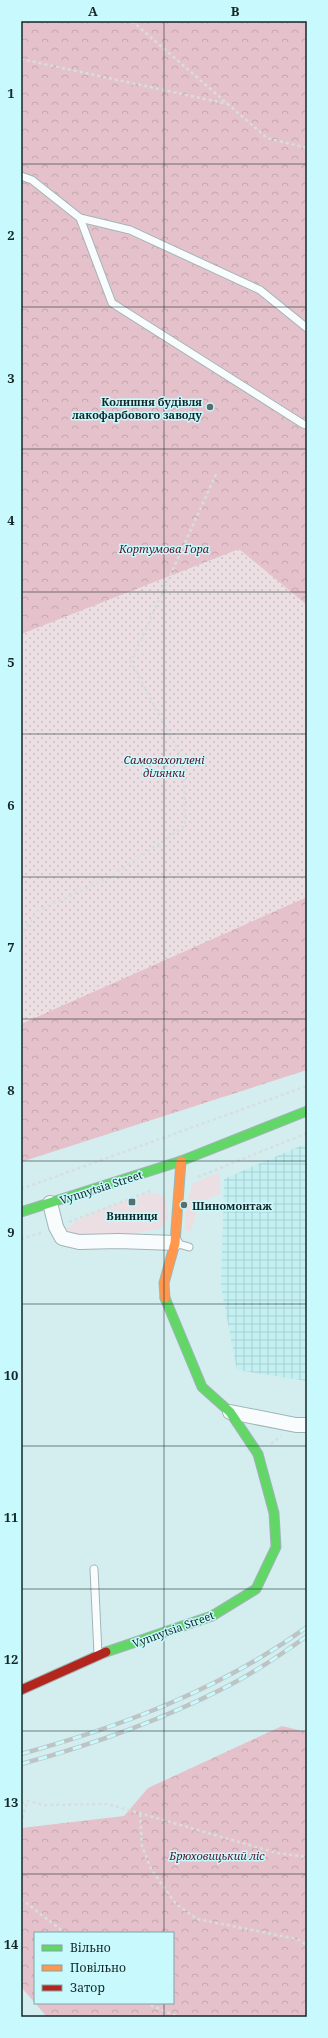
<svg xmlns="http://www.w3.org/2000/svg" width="328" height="2038" viewBox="0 0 328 2038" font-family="'Noto Serif',serif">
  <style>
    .industrial { fill: url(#industrial-grid) }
    .green { fill: #ecdfe3 }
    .forest { fill: url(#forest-crowns); fill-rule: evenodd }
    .garden { fill: url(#garden-dots) }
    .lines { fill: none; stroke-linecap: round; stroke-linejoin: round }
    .lane-casing { stroke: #a0b5b7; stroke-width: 9 }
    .street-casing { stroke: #a0b5b7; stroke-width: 16 }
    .fast-casing { stroke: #a0b5b7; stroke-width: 11 }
    .slow-casing { stroke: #a0b5b7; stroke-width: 11 }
    .jam-casing { stroke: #a0b5b7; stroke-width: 11 }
    .path { stroke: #d6dedf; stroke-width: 2.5; stroke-dasharray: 3 3; stroke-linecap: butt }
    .lane { stroke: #f9fcfd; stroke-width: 7 }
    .street { stroke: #f9fcfd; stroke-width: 14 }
    .fast { stroke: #63d668; stroke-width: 9 }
    .slow { stroke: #ff974d; stroke-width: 9 }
    .jam { stroke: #b3261e; stroke-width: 9 }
    .rail-casing { stroke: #bdc4c5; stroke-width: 4.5 }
    .rail { stroke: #c8f9fc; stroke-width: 3; stroke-dasharray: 9; stroke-linecap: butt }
    .grid { fill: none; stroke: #142728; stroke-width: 1; stroke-opacity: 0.55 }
    .poi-dot { fill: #576d6e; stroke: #c8f9fc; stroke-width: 1.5 }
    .labels { text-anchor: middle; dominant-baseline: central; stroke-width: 3; stroke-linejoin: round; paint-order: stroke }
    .poi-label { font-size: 11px; font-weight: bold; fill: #142728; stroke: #c8f9fc; text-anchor: end }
    .park-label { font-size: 11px; font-style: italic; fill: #5a1026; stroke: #c8f9fc }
    .street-label { font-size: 11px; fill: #142728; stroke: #c8f9fc }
    .neatline { fill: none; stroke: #142728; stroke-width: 1.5 }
    .grid-label { font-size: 13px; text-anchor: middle; font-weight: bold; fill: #142728 }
  </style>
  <defs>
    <pattern id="industrial-grid" width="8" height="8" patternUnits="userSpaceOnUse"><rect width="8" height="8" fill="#c4f0f3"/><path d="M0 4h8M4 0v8" fill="none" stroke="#a8ced0"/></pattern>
    <pattern id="forest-crowns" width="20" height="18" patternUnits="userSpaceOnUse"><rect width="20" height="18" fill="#e5c2cb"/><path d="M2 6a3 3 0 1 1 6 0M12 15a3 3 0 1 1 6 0" fill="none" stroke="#c4a7ae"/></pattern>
    <pattern id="garden-dots" width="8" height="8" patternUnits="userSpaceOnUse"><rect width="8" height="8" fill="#ecdfe3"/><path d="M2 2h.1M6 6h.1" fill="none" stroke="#cabfc3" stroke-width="1.8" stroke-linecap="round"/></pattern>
  </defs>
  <rect width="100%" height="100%" fill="#d4eef0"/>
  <path class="industrial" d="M307,1143v238l-70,-11 -16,-83 3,-108z"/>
  <g class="green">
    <path d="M220,1172v22l-20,8 -8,26 -4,4 -3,-3v-13l7,-32z"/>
    <path d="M149,1193l11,1 6,4 2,21 -9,10 -37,7 -50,1 -6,-8c15,-15 61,-28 83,-36z"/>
  </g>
  <g class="forest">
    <path d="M21,21h286v1049l-286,92z"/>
    <path d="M282,1726l25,6v285h-260l-26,-30v-159l103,-12 24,-28zM35,1933h138v70h-138z"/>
  </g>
  <path class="garden" d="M239,549l68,56v292l-286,127v-390z"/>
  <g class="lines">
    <g class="lane-casing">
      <g id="lane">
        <path d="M21,176l11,4 48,38 50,12 130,60 47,38"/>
        <path d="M80,218l32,85 191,121 4,1"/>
        <path d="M175,1243l14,4"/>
        <path d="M94,1569l4,85"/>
      </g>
    </g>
    <g class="street-casing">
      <g id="street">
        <path d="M50,1203l6,24 6,11 17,4 39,-1 57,2"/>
        <path d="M230,1412l66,13h11"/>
      </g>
    </g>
    <g class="fast-casing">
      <g id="fast">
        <path d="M21,1212l160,-51 126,-50"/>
        <path d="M106,1652l106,-36 44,-27 20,-42 -2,-34 -16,-59 -28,-42 -28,-25 -37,-89"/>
      </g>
    </g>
    <g class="slow-casing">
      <path id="slow" d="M165,1298l-1,-15 11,-40 6,-82"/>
    </g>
    <g class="jam-casing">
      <path id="jam" d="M21,1690l85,-38"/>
    </g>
    <g class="path">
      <path d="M132,21l135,117 40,10"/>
      <path d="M21,59l207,45"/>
      <path d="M21,937l16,-26 71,-33 77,-52 -1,-65 -53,-99 86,-190"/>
      <path d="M198,1177l109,-44"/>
      <path d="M21,1189l286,-103"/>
      <path d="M69,1222l81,-31"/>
      <path d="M21,1239l23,-7"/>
      <path d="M271,1444l10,-8"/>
      <path d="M21,1803l6,-2 18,4 63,-1 169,49 30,4"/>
      <path d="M140,1814l2,32 9,23 25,35 21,15 100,20 10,6"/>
      <path d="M21,1824l6,-23"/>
      <path d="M21,1899l44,34"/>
      <path d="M145,2003l34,14"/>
    </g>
    <use href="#lane" class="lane"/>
    <use href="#street" class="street"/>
    <use href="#fast" class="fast"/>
    <use href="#slow" class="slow"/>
    <use href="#jam" class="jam"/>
    <g class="rail-casing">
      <g id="rail">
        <path d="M21,1754c102,-28 200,-65 286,-127"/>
        <path d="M21,1764c71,-19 141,-44 207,-78 27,-14 54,-32 79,-50"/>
      </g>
    </g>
    <use href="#rail" class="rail"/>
  </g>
  <path class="grid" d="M164,21v1912M21,164h286M21,307h286M21,449h286M21,592h286M21,734h286M21,877h286M21,1019h286M21,1161h286M21,1304h286M21,1446h286M21,1589h286M21,1731h286M21,1874h286M164,2003v14"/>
  <g class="poi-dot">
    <circle cx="210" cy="407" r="4"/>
    <rect x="128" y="1198" width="8" height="8" rx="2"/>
    <circle cx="184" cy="1205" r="4"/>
  </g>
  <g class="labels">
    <g class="poi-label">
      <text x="202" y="401">Колишня будівля<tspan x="202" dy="13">лакофарбового заводу</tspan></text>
      <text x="192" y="1205" text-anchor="start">Шиномонтаж</text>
      <text x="132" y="1215" text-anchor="middle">Винниця</text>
    </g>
    <g class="park-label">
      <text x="164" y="548">Кортумова Гора</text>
      <text x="164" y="759">Самозахоплені<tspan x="164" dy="13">ділянки</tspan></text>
      <text x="217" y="1855">Брюховицький ліс</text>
    </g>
    <g class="street-label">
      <text transform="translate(101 1187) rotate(-18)">Vynnytsia Street</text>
      <text transform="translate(173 1629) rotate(-20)">Vynnytsia Street</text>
    </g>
  </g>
  <rect width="328" height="2038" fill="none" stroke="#c8f9fc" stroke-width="44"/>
  <rect x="34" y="1932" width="140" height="72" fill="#c8f9fc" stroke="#80a5a7"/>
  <rect x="42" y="1945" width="20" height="6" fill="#63d668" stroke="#80a5a7"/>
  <text x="70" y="1952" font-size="12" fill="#142728">Вільно</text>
  <rect x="42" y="1965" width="20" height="6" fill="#ff974d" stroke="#80a5a7"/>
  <text x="70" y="1972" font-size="12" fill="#142728">Повільно</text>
  <rect x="42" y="1985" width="20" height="6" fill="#b3261e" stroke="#80a5a7"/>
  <text x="70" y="1992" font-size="12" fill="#142728">Затор</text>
  <rect x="22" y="22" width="284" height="1994" class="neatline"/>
  <g class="grid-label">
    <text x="93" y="16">A</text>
    <text x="235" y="16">B</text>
    <text x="11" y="98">1</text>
    <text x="11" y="240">2</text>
    <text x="11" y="383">3</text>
    <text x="11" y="525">4</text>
    <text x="11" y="667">5</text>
    <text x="11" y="810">6</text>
    <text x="11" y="952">7</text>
    <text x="11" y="1095">8</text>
    <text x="11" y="1237">9</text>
    <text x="11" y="1380">10</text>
    <text x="11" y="1522">11</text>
    <text x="11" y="1664">12</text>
    <text x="11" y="1807">13</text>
    <text x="11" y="1949">14</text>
  </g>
</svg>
